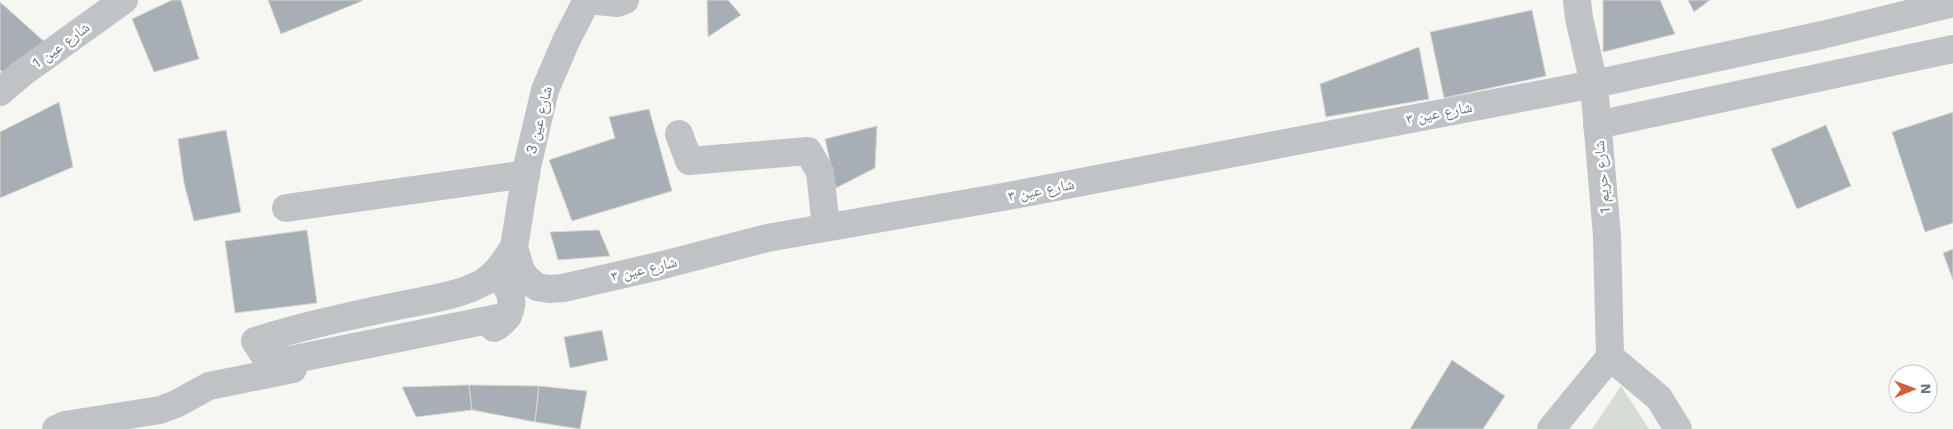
<svg xmlns="http://www.w3.org/2000/svg" width="1953" height="429" viewBox="0 0 1953 429" font-family="'Work Sans','Noto Naskh Arabic',sans-serif">
  <style>
    .green { fill: #d7dcd4 }
    .building { fill: #a8afb4; stroke: #d7d7d5 }
    .lines { fill: none; stroke-linecap: round; stroke-linejoin: round }
    .minor { stroke: #bfc3c6; stroke-width: 28 }
    .labels { text-anchor: middle; dominant-baseline: central; stroke-width: 5; stroke-linejoin: round; paint-order: stroke }
    .street-label { font-size: 15px; fill: #687581; stroke: #fff }
  </style>
  <rect width="100%" height="100%" fill="#f6f6f3"/>
  <path class="green" d="M1621,386l28,43h-57z"/>
  <g class="building">
    <path d="M172,0h9l18,59 -45,13 -22,-53z"/>
    <path d="M268,0h94v1l-81,33z"/>
    <path d="M707,0h21l13,15 -33,22z"/>
    <path d="M1603,0h57l15,34 -72,18z"/>
    <path d="M1688,0h22l-16,12z"/>
    <path d="M0,2l48,43 -41,31 -7,-6z"/>
    <path d="M1532,10l14,66 -102,22 -14,-66z"/>
    <path d="M1419,47l10,52 -103,18 -6,-33z"/>
    <path d="M59,102l14,65 -73,31v-66z"/>
    <path d="M649,109l23,82 -100,30 -23,-61 66,-22 -6,-21z"/>
    <path d="M1953,112v111l-28,9 -33,-100z"/>
    <path d="M1826,125l25,61 -54,23 -26,-60z"/>
    <path d="M877,126l-2,42 -39,20 -11,-49z"/>
    <path d="M226,130l15,82 -47,9 -10,-38 -6,-44z"/>
    <path d="M307,230l10,73 -82,10 -10,-72z"/>
    <path d="M599,230l11,26 -52,4 -8,-28z"/>
    <path d="M1953,249v31l-10,-27z"/>
    <path d="M602,330l6,30 -38,8 -6,-31z"/>
    <path d="M1452,360l53,36 -22,33h-73z"/>
    <path d="M469,385l3,25 -56,7 -14,-30z"/>
    <path d="M469,385l70,1 -4,36 -63,-12z"/>
    <path d="M539,386l48,5 -7,38 -45,-7z"/>
  </g>
  <g class="lines">
    <g class="minor">
      <path d="M587,0l-21,41 -21,49 -18,77 -13,80 7,24 6,8 10,8 12,2 14,-1 100,-23 104,-27 247,-43 580,-111 228,-49 131,-32"/>
      <path d="M587,0l31,3 7,-3"/>
      <path d="M1577,0l2,18 15,66 13,152 3,121"/>
      <path d="M0,92l21,-18 103,-74"/>
      <path d="M1597,125l356,-76"/>
      <path d="M679,134l10,27 119,-10 12,21 6,55"/>
      <path d="M286,208l240,-34"/>
      <path d="M508,316l-238,48 -15,-23c47,-15 94,-25 142,-35 27,-6 59,-9 85,-23 15,-8 23,-23 32,-36"/>
      <path d="M494,328c16,-8 23,-27 12,-42 -3,-4 -8,-8 -11,-12"/>
      <path d="M1610,357l49,41 19,31"/>
      <path d="M56,429l9,-4 95,-15 16,-6 33,-18 84,-17"/>
      <path d="M1551,429l59,-72"/>
    </g>
  </g>
  <g class="labels">
    <g class="street-label">
      <text transform="translate(61 45) rotate(-36)">شارع عين 1</text>
      <text transform="translate(1439 113) rotate(-11)">شارع عين ٣</text>
      <text transform="translate(539 120) rotate(-76)">شارع عين 3</text>
      <text transform="translate(1602 177) rotate(-95)">شارع حريم 1</text>
      <text transform="translate(1041 190) rotate(-11)">شارع عين ٣</text>
      <text transform="translate(644 269) rotate(-13)">شارع عين ٣</text>
    </g>
  </g>
  <g transform="translate(1913 389) rotate(89)"><circle r="24" fill="#ffffff" stroke="#c3c8cd"/>
  <path d="M0-4L9 19L0 12L-9 19Z" fill="#d25f37"/>
  <text y="-8" font-size="14" font-weight="bold" text-anchor="middle" fill="#687581">N</text>
  </g>
</svg>
